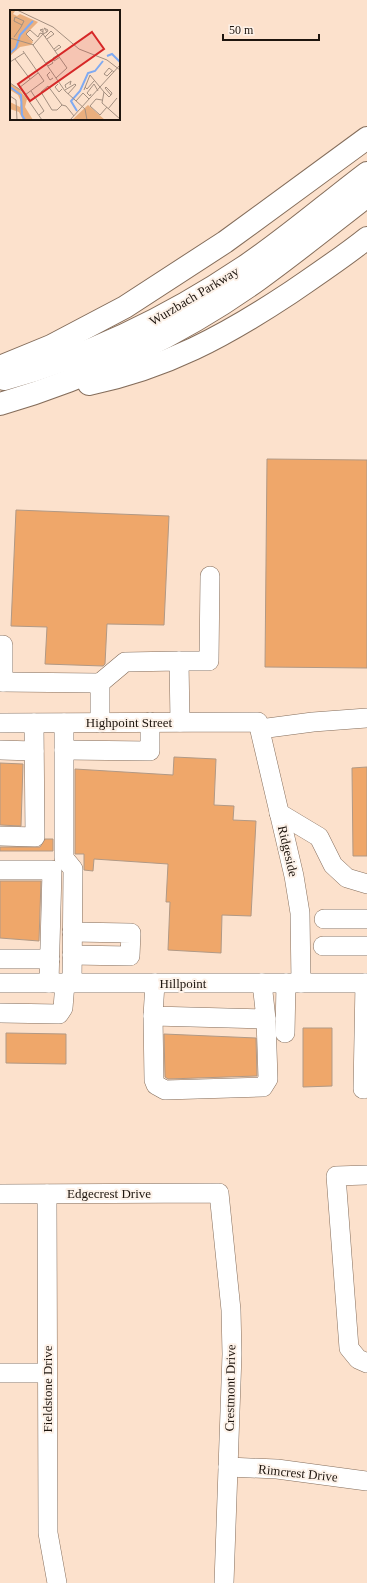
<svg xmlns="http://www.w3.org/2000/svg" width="367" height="1583" viewBox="0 0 367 1583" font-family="Georgia,serif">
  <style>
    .building { fill: #efa76a; stroke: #b19985 }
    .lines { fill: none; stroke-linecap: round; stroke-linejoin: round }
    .minor-casing { stroke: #846d5b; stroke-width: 20 }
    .highway-casing { stroke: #846d5b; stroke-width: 24 }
    .minor { stroke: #fff; stroke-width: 19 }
    .highway { stroke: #fff; stroke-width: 22 }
    .labels { text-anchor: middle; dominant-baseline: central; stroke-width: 4; stroke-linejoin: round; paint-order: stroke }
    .street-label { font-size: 13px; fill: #1e150e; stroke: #fdf2e9 }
    .inset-river { fill: none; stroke: #7faaf2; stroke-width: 2 }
    .inset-road { fill: none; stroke: #a38f80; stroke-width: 1 }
    .view { fill: #d62828; fill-opacity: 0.15; stroke: #d62828; stroke-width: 2 }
    .inset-edge { fill: none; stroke: #1e150e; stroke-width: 2 }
  </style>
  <rect width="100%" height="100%" fill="#fce1cc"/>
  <g class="building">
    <path d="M267,459l100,1v208l-102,-1z"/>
    <path d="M16,510l153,6 -5,109 -57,-1 -2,40 -2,2 -58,-2 2,-37 -36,-1z"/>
    <path d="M174,757l42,2 -2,46 20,1 -1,14 23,1 -5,95 -29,-1 -1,38 -53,-3 2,-48h-4l2,-38 -74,-5 -1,12 -9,-1v-16h-9v-85l98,6z"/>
    <path d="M0,763l23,1 -2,62 -21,-1z"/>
    <path d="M367,767v89h-14l-1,-88z"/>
    <path d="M45,839h8v12h-53v-4h40z"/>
    <path d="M0,881h41l-2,60 -39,-3z"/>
    <path d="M303,1028h29v58l-29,1z"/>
    <path d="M6,1033l60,1v30l-60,-1z"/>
    <path d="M164,1034l92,4 1,38 -89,3 -3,-2z"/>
  </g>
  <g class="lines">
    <g class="minor-casing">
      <g id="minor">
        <path d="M0,645h3v37"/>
        <path d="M179,661h30l1,-85"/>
        <path d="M0,682l100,1"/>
        <path d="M0,723l258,-1 36,154 6,37 1,70"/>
        <path d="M64,723v135l9,11 -1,114"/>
        <path d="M100,723v-40l25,-21 54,-1 1,61"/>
        <path d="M260,729l53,-7 54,-4"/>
        <path d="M0,750l34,1"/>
        <path d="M64,750l86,1v-29"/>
        <path d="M279,813l40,24 14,28 14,13 20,6"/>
        <path d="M0,836l35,1 -1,-114"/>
        <path d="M0,870h52l-3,113"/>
        <path d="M324,919h43"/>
        <path d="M323,946h44"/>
        <path d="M72,955l58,1 1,-23 -59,-1"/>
        <path d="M0,959h50"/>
        <path d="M0,983h367"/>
        <path d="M155,983l-2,33 113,3 -4,-36"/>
        <path d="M0,1013l59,1 4,-6 2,-25"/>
        <path d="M153,1016l1,64 2,5 9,5 98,-3 5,-8 -2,-60"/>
        <path d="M285,1033l1,-50"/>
        <path d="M363,1089l2,-106"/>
        <path d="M367,1175l-31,1 13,172 9,11 9,4"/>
        <path d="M0,1194l219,-1 12,117 1,44 -8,229"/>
        <path d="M47,1194l1,339 9,50"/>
        <path d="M0,1373h47"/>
        <path d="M228,1467l49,2 90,12"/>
      </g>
    </g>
    <g class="highway-casing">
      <g id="highway">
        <path d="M0,367l51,-21 74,-39 100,-65 142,-104"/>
        <path d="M4,379c86,-23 167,-63 240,-112 43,-29 82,-63 123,-94"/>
        <path d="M89,384c77,-16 136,-48 201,-91 26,-18 52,-35 77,-55"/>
        <path d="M0,404c90,-26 183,-70 259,-125 36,-26 72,-55 108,-83"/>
      </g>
    </g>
    <use href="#minor" class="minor"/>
    <use href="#highway" class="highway"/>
  </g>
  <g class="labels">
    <g class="street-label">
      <text transform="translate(194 296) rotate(-31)">Wurzbach Parkway</text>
      <text x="129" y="722">Highpoint Street</text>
      <text transform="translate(288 851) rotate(77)">Ridgeside</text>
      <text x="183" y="983">Hillpoint</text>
      <text x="109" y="1193">Edgecrest Drive</text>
      <text transform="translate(230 1388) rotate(-89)">Crestmont Drive</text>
      <text transform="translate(47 1389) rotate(-90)">Fieldstone Drive</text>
      <text transform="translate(298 1473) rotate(6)">Rimcrest Drive</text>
    </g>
  </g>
  <g transform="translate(10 10)">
    <rect width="110" height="110" fill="#fce1cc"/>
    <path d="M0,0l5,1 -2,3 4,2 3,-2 18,8 -12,12 7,8 -2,3 -11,2 -10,9zM0,74l8,4 9,11 -2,8 8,13h-10l-4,-8 -9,-3v-7l10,5 1,-5 -3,-7 -8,-5zM78,95l17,15h-33z" fill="#eaaf7e"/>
    <path class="inset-river" d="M0,43l6,-5 4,-13 13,-14M97,46l5,-2 8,8M0,77l11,8 1,20 3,5M67,101l-6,-10 9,-10 8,-18 7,-2 8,-10"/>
    <path class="inset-road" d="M7,0l36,17 26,22 28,11 13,10M33,22l-3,-2 3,-1v5l24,34 -11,10M4,27l5,-7 2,-3 3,-6 -9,-4 -1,4 8,4M35,27l6,-6 3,3 -7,5M0,28l24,7M23,31l-7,-7 4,-4 8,7 2,-4 3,1M23,35l32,46 20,18 2,11M23,35l10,-11 4,-2 1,-2 -4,-2 3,4M44,39l5,-4 2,2 -6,4M13,41l21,30 -19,14M48,45l-5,3 1,3 6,-4M5,49l15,20M0,52l14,-9M36,53l5,-3 2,3 -5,3M102,61l-5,5 -3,-2 5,-6 5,4M40,62l-3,3 3,5 3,-2M0,73l12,8 20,29M48,74l-3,3 4,5 3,-3M75,77l2,2 7,-8M9,78l19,-15M56,78l-1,-3 6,-4 -1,4M55,80l10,-6 1,1 -8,9M74,80l6,-15 14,17 -2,11 18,16M21,81l13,20 -5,4M94,82l5,5 2,-2 1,-2 -6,-6 -1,1 6,7M81,84l-1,2 -3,-3 7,-9 4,7M0,86l6,4 1,20M92,90l-6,-1 -6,7 10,9 7,-8M66,91l7,-8 6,6M52,95l-5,5h-5l-11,-18 7,-6 14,19 4,1 8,10M98,99l9,-11M60,110l50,-55"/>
    <path class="view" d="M82,22l12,17 -74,52 -12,-17z"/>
    <rect width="110" height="110" class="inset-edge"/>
  </g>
  <path d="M223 34v6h96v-6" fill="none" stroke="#1e150e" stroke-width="2"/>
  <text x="229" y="34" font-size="12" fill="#1e150e" stroke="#fdf2e9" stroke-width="3" paint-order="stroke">50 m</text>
</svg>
